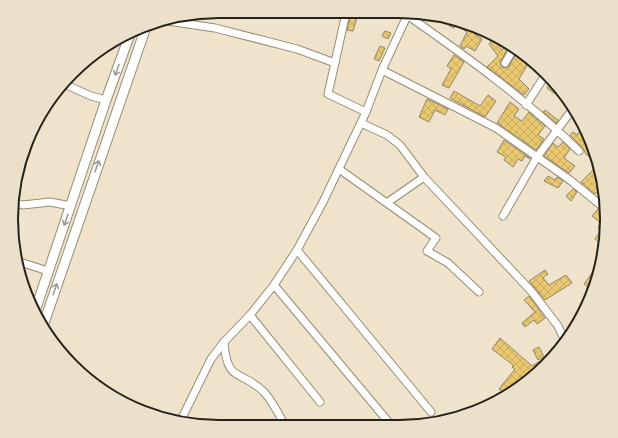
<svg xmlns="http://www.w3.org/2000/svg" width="618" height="438" viewBox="0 0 618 438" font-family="'Public Sans',sans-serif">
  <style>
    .building { fill: url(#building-cross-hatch); stroke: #90866f }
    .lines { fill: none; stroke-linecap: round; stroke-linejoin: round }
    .minor-casing { stroke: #968d75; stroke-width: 9 }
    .major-casing { stroke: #968d75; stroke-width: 11 }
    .minor { stroke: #fff; stroke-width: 7 }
    .major { stroke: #fff; stroke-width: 9 }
    .oneway { stroke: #9d9c98 }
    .rim { fill: none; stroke: #262219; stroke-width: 2 }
  </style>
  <defs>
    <pattern id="building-cross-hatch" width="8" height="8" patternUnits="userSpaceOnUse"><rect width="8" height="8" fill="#eac870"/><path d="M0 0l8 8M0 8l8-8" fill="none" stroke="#c9ac60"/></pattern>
  </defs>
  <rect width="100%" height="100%" fill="#efe4cb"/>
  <g class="building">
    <path d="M351,13l7,1 -5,17 -6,-1z"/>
    <path d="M452,20l25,9 -2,5 7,5 -7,12 -9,-5 -2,3 -4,-3 7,-14 -11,-7 -2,3 -5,-2z"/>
    <path d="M385,31l6,2 -3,6 -6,-3z"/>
    <path d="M493,38l9,12 2,-2 3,2 -7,13 2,4 3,1 4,-2 9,-15 4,4 -1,2 8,5 -10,17 10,10 -5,6 -37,-28 11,-11 -9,-12z"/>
    <path d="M380,46l5,2 -6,13 -5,-2z"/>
    <path d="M454,55l10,7 -15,26 -7,-3 9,-16 -4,-3z"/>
    <path d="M550,77l10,12 -5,5 -8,-6 2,-3 -3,-2z"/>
    <path d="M454,91l26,15 8,-11 8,6 -11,16 -35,-19z"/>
    <path d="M427,99l21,10 -3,6 -10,-5 -6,12 -10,-5z"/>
    <path d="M510,102l9,7 -5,7 8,5 7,-9 16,14 -7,9 6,4 -8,11 -39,-27z"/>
    <path d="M545,110l13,10 -2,3 -13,-11z"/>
    <path d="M582,129l14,23 1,11 -11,-9 -4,-7 -12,-12 3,-3 4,3z"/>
    <path d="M504,140l26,18v1l-5,-3 -3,5 -4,-2 -5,8 -9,-7 2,-3 -9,-5z"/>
    <path d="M563,142l7,7 -6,9 11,8 -6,7 -25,-17 9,-13 5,4z"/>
    <path d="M598,165l1,8 -3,4 4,4 1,7 -6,6 -14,-12z"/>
    <path d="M548,176l7,4 2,-3 6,4 -5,7 -14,-7z"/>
    <path d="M573,189l4,3 -6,9 -5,-5z"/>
    <path d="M598,209l6,3 3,21 -4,12 -8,-6 6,-9 -3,-2 3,-5 -9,-7z"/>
    <path d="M597,266h1l-7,23 -7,-5z"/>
    <path d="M545,270l3,4 -5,4 6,7 17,-10 6,8 -27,17 -16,-19z"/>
    <path d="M529,296l16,22 -8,6 -3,-4 -9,7 -3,-4 13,-11 -11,-12z"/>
    <path d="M500,338l32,28 8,-5 3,5 -15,15 -4,-4 -18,18 -7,-6 16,-20 -3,-2 1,-2 -21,-16z"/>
    <path d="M539,347l5,10 -6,3 -5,-10z"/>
  </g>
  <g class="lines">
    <g class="minor-casing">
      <g id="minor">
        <path d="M346,13l-18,81 38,18"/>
        <path d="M407,15c60,42 120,85 172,136"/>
        <path d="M161,20l54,8 82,21 38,14"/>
        <path d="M505,63l9,-15"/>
        <path d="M382,70l114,58 74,52 33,27"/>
        <path d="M62,83l29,13 15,4"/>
        <path d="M526,105l20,-31"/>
        <path d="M361,123l26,12 13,10 24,32 108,115 26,34 6,13"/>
        <path d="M339,169l97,69 -9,13 21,12 31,29"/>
        <path d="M13,202l10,3 27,-3 21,4"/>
        <path d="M388,202l36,-25"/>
        <path d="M503,216l34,-59 35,-47"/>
        <path d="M297,250l134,162"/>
        <path d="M17,261l31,10"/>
        <path d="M274,285l117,140"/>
        <path d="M29,298l9,3"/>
        <path d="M250,315l70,87"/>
        <path d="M224,342c3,42 17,27 40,50 9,10 15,22 21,34"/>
        <path d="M181,420l30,-61 13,-17 26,-27 24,-30 23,-35 26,-48 43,-90 16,-42 26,-56"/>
      </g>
    </g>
    <g class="major-casing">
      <g id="major">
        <path d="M34,314l72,-214 24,-66"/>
        <path d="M43,326l103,-299"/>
      </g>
    </g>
    <use href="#minor" class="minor"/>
    <use href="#major" class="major"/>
  </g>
  <defs><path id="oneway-shaft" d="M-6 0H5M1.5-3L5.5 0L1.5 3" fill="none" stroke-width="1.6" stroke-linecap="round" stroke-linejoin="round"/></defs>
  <g class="oneway">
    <use href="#oneway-shaft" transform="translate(117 70) rotate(110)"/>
    <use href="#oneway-shaft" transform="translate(97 166) rotate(-71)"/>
    <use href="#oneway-shaft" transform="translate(66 220) rotate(109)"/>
    <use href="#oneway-shaft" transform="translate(55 289) rotate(-71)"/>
  </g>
  <path d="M0 0H618V438H0ZM219 18H399A201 201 0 0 1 600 219V219A201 201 0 0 1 399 420H219A201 201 0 0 1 18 219V219A201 201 0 0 1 219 18Z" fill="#ebe0c9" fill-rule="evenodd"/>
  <path class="rim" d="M219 18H399A201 201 0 0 1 600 219V219A201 201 0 0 1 399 420H219A201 201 0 0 1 18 219V219A201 201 0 0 1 219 18Z"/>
</svg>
